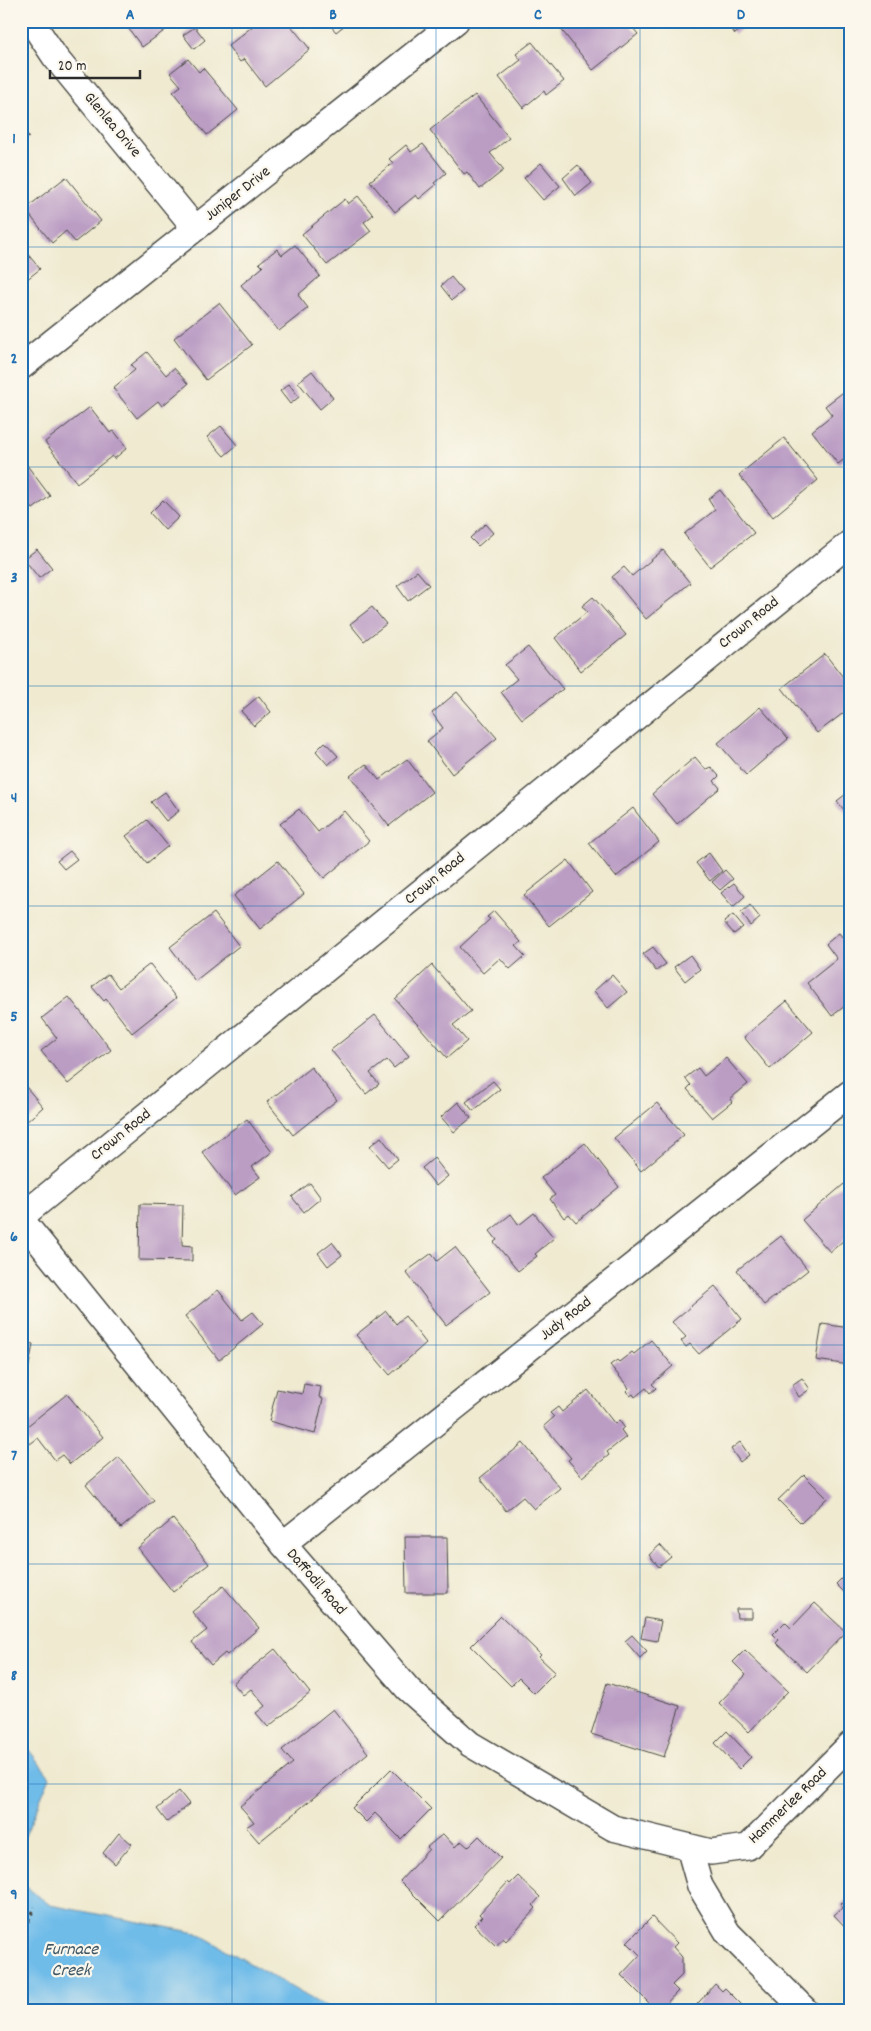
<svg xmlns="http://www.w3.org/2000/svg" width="871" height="2031" viewBox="0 0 871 2031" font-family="Dekko,sans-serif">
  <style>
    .water { fill: #6fbce9; stroke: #4d748a }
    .building { fill: #bb9dc4 }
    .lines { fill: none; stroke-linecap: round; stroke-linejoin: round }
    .minor-casing { stroke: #484844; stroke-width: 28 }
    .path { stroke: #484844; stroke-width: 3; stroke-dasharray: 4 4; stroke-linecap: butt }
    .minor { stroke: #fff; stroke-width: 25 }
    .grid { fill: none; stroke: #1f6fb2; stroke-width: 1; stroke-opacity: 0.55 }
    .labels { text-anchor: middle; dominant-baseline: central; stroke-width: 4.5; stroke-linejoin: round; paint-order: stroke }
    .street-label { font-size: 16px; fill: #2b2b2b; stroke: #fbf7ec }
    .water-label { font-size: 18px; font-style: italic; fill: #3f5664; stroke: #fbf7ec }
    .neatline { fill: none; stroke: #1f6fb2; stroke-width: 2 }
    .grid-label { font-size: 16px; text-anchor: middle; font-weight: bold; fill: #1f6fb2 }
  </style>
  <rect width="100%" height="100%" fill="#fbf7ec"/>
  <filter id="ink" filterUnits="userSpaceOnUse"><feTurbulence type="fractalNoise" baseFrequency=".02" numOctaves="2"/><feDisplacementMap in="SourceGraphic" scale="10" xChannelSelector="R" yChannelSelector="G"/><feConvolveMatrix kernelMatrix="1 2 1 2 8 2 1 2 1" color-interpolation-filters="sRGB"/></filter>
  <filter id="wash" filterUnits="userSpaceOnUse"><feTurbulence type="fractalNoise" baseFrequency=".0096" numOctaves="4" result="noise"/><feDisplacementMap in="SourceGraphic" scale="20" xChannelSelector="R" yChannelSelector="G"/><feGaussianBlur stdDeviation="1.12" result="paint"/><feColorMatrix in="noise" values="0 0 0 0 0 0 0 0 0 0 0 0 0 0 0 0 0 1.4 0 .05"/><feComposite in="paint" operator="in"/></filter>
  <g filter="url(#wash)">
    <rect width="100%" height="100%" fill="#efead0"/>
    <g class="water">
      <path d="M21,1740l29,37 -29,68z"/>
      <path d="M21,1883l29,22 147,28 134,77h-310z"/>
    </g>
    <g id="blocks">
      <g class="building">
        <path d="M123,21h55l-36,26z"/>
        <path d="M259,21h28l23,28 -45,37 -21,-27 -4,3 -12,-16z"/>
        <path d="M323,21h27l-14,11 -7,-8 -3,2z"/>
        <path d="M568,21h59l11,13 -45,36 -33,-42z"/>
        <path d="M645,21h14l-9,7z"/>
        <path d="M725,21h22l2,2 -14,11z"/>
        <path d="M195,27l10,13 -11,9 -11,-14z"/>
        <path d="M532,42l32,39 -18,14 -2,-4 -21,17 -24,-31 22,-17 -5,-6z"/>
        <path d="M188,59l11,13 4,-4 35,42 -31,25 -34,-43 8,-6 -11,-13z"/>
        <path d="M475,95l34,43 -19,15 14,17 -24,19 -13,-17 -3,2 -34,-44z"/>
        <path d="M21,119l5,7 -3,3 6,8 -8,6z"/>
        <path d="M423,144l23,29 -12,10 2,2 -17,14 -3,-4 -21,17 -25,-31 23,-18 -4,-4 17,-14 5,7z"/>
        <path d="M541,163l19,23 -17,14 -19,-22z"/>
        <path d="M578,165l14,18 -16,13 -13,-18z"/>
        <path d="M66,177l35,44 -26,21 -9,-11 -14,12 -27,-34z"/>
        <path d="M358,196l15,19 -9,7 7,9 -44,34 -25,-31 43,-35 3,5z"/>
        <path d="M295,245l25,31 -22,19 10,13 -29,23 -38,-46 22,-18 -4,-4 18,-14 5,6z"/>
        <path d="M21,246l19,23 -19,15z"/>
        <path d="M451,277l12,14 -11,9 -11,-14z"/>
        <path d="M219,303l33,42 -46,35 -32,-42z"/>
        <path d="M147,352l19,23 8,-7 14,16 -26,22 -4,-5 -21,17 -24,-30 22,-18 -4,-5z"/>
        <path d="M312,371l21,27 -13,11 -22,-27z"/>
        <path d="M289,384l10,13 -9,7 -10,-13z"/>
        <path d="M850,387v68l-12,9 -26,-33 20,-16 -7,-9z"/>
        <path d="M90,407l20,26 4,-2 13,17 -13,11 -2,-3 -35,27 -32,-41z"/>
        <path d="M221,426l16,19 -13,11 -17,-19z"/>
        <path d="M784,438l34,42 -45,37 -34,-42z"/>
        <path d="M23,460l27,36 -17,13 -3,-4 -9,7v-50z"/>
        <path d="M720,490l34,43 -44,34 -26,-33 31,-24 -7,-11z"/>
        <path d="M163,500l16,17 -14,13 -15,-17z"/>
        <path d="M485,524l8,9 -15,13 -8,-8z"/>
        <path d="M37,549l15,19 -13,10 -15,-19z"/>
        <path d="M663,550l27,33 -44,36 -34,-42 12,-10 8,9z"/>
        <path d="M417,571l12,14 -21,16 -11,-15z"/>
        <path d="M593,597l33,38 -45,36 -26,-33 32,-26 -5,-6z"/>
        <path d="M372,607l14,17 -22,17 -14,-17z"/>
        <path d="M528,647l35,42 -41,30 -21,-27 16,-13 -12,-14z"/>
        <path d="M825,654l25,32v22l-33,25 -35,-45z"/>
        <path d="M457,692l40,46 -45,36 -25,-33 16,-13 -11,-15z"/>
        <path d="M259,696l12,16 -17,14 -13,-15z"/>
        <path d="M760,707l28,32 -42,36 -28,-32z"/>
        <path d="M325,742l13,14 -10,9 -12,-14z"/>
        <path d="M695,757l11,13 5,-3 8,9 -5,5 6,7 -43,36 -25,-30z"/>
        <path d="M407,759l25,33 -43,34 -39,-50 16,-12 13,16z"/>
        <path d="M165,792l14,19 -13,10 -15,-19z"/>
        <path d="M846,794l4,5 -2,16 -11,-14z"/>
        <path d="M633,808l26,34 -43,35 -27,-34z"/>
        <path d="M299,809l19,23 26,-21 25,30 -45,37 -44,-54z"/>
        <path d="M147,820l21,26 -21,17 -21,-27z"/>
        <path d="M70,851l7,8 -13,10 -7,-8z"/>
        <path d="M709,853l13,18 -12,10 -14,-18z"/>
        <path d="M568,860l24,32 -43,34 -25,-31z"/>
        <path d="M278,861l26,33 -44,35 -26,-33z"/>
        <path d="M725,870l8,9 -13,11 -8,-8z"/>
        <path d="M734,883l11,13 -12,11 -12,-14z"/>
        <path d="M750,905l10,13 -9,8 -10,-13z"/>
        <path d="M494,911l27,31 -5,4 9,10 -15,13 -10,-11 -17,15 -23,-26 30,-28 -3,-2z"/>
        <path d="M214,913l25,33 -44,35 -25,-34z"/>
        <path d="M733,915l10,12 -9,7 -10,-12z"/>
        <path d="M839,933l11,14v55l-18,14 -25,-33 30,-24 -11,-15z"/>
        <path d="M653,947l13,17 -10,7 -13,-17z"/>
        <path d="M690,955l10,14 -15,12 -11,-14z"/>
        <path d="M150,964l26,34 -44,35 -26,-34 -2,2 -12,-14 16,-13 11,14z"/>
        <path d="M432,965l39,46 -18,14 14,16 -20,17 -52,-59z"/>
        <path d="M612,975l15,17 -19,16 -14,-17z"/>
        <path d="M69,997l42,53 -43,34 -27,-33 16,-13 -15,-20z"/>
        <path d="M787,1001l26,31 -43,37 -26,-32z"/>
        <path d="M375,1015l34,41 -15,12 -7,-8 -17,13 9,11 -13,10 -35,-44z"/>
        <path d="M726,1058l22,26 -18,15 2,3 -20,16 -25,-29 4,-4 -6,-7 13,-10 6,8z"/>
        <path d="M311,1067l26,33 -44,35 -26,-33z"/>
        <path d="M21,1081l22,26 -19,17 -3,-2z"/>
        <path d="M493,1081l7,8 -27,22 -7,-9z"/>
        <path d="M458,1102l13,16 -17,14 -13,-15z"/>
        <path d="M657,1103l27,32 -43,36 -27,-33z"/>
        <path d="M247,1119l25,33 -20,15 8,10 -25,18 -33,-43z"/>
        <path d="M381,1137l17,22 -10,8 -18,-21z"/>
        <path d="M585,1143l34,44 -43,35 -7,-8 -5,4 -14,-19 5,-4 -14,-17z"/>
        <path d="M434,1158l14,18 -12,10 -14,-18z"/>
        <path d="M310,1183l11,15 -17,14 -12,-15z"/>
        <path d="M844,1184l6,6v45l-20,17 -28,-32z"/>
        <path d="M140,1204l43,1 -1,40 10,1v15l-53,-1z"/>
        <path d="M534,1213l20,25 -19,16 2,2 -19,15 -24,-29 3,-2 -7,-9 21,-17 8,11z"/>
        <path d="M781,1236l27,34 -44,35 -27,-35z"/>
        <path d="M332,1242l10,13 -14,11 -10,-13z"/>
        <path d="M455,1247l35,45 -44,33 -40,-53 26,-19 5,8z"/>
        <path d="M715,1286l27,33 -43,35 -9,-10 -4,3 -5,-6 5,-4 -14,-15z"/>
        <path d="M218,1290l24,30 11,-8 10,12 -44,36 -34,-44z"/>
        <path d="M386,1311l10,13 9,-8 21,27 -36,32 -34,-40z"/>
        <path d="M822,1324l28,4 -1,37 -33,-5z"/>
        <path d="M651,1340l22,26 -21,18 4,4 -6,5 -4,-5 -11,9 -2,-3 -3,2 -4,-5 3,-3 -19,-23 7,-5 2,2 13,-10 2,2z"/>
        <path d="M21,1342l12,2 -8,43 -4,-1z"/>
        <path d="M802,1378l8,11 -11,8 -7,-12z"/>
        <path d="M304,1384l17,3 -2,10 4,2 -8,35 -46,-13 8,-32 25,5z"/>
        <path d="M588,1390l27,34 4,-4 5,7 -3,3 5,7 -19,15 2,3 -27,22 -14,-17 3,-2 -27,-32 10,-9 -4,-4 8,-6 4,5z"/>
        <path d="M67,1394l36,43 -33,27 -8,-9 -7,5 -17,-22 -8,6 -9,-10v-3z"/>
        <path d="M740,1442l9,13 -9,7 -9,-13z"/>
        <path d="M523,1443l37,45 -26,21 -11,-12 -17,14 -26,-33z"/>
        <path d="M119,1457l35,44 -33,27 -35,-43z"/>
        <path d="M804,1475l23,23 -26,25 -23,-23z"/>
        <path d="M173,1519l36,45 -36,28 -35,-44z"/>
        <path d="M405,1537h42l1,56h-42z"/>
        <path d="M660,1545l11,12 -12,10 -10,-12z"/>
        <path d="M850,1570v28l-14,-14z"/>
        <path d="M223,1586l36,42 -32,27 -2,-2 -14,12 -19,-23 15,-12 -15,-18z"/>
        <path d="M815,1603l31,29 -39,40 -31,-29 3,-3 -6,-6 12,-12 6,6z"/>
        <path d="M736,1609h16v9h-15z"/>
        <path d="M501,1616l40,39 -2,2 16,15 -21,21 -15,-15 -8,8 -40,-40z"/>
        <path d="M645,1618l16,3 -4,20 -16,-3z"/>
        <path d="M632,1635l15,16 -7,7 -15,-17z"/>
        <path d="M275,1649l35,44 -42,34 -12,-14 9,-7 -14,-17 -8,6 -10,-12z"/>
        <path d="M745,1650l43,41 -39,41 -30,-29 27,-28 -13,-13z"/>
        <path d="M607,1683l73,23 -16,51 -73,-23z"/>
        <path d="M333,1709l35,44 -109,89 -13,-15 8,-5 -14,-16 53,-43 -11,-13z"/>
        <path d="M727,1731l24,26 -12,12 -24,-26z"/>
        <path d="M391,1769l40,40 -30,30 -26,-26 -9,9 -14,-14z"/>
        <path d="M179,1791l10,13 -22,18 -10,-13z"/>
        <path d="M119,1833l13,11 -17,20 -12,-11z"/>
        <path d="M443,1834l12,13 6,-6 7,6 11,-11 22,22 -61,63 -40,-40 29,-32 -2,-2z"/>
        <path d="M518,1876l22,21 -7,8 3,3 -30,33 -3,-3 -7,8 -22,-21 8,-8 -3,-3 29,-32 2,2z"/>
        <path d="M850,1896v36l-16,-17 8,-7 -2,-3z"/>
        <path d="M652,1917l25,26 -4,4 9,10v18l-10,10 6,6 -18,19h-4l-35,-35 19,-20 -13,-13z"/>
        <path d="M715,1984l7,7 3,-3 17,17 -4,5h-46z"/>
      </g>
    </g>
  </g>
  <g filter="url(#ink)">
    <use href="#blocks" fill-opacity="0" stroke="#484844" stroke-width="1"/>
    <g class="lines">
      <g class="minor-casing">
        <g id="minor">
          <path d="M31,21l24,36 140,171"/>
          <path d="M21,367l435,-346"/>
          <path d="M21,1217l829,-674"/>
          <path d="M21,1219l262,325 125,145 62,55 143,84 98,24 37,-5 102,-102"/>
          <path d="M283,1544l567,-451"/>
          <path d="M689,1847l11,39 28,47 77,77"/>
        </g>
      </g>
      <path class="path" d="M21,1936l14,-29"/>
      <use href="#minor" class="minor"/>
    </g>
  </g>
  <path class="grid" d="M232,21v1989M436,21v1989M640,21v1989M21,247h829M21,467h829M21,686h829M21,906h829M21,1125h829M21,1345h829M21,1564h829M21,1784h829"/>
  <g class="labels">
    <g class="street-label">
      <text transform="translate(112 125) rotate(50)">Glenlea Drive</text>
      <text transform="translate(238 194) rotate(-38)">Juniper Drive</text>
      <text transform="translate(749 623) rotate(-39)">Crown Road</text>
      <text transform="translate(435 879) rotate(-39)">Crown Road</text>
      <text transform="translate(121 1135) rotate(-39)">Crown Road</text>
      <text transform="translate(566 1319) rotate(-38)">Judy Road</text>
      <text transform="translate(316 1582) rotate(49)">Daffodil Road</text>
      <text transform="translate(788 1806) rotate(-44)">Hammerlee Road</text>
    </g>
    <g class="water-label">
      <text x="71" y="1950">Furnace<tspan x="71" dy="21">Creek</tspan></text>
    </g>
  </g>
  <rect width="871" height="2031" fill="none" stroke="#fbf7ec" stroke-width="55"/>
  <path d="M50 70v8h90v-8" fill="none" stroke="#2b2b2b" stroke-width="2.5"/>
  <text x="58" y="70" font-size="15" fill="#2b2b2b" stroke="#fbf7ec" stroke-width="4" paint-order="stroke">20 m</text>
  <rect x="28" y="28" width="816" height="1976" class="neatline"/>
  <g class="grid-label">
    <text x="130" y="19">A</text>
    <text x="333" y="19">B</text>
    <text x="538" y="19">C</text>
    <text x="741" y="19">D</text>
    <text x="14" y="143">1</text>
    <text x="14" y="363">2</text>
    <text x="14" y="582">3</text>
    <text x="14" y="802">4</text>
    <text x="14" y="1021">5</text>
    <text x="14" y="1241">6</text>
    <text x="14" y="1460">7</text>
    <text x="14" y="1680">8</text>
    <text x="14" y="1899">9</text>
  </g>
</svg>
